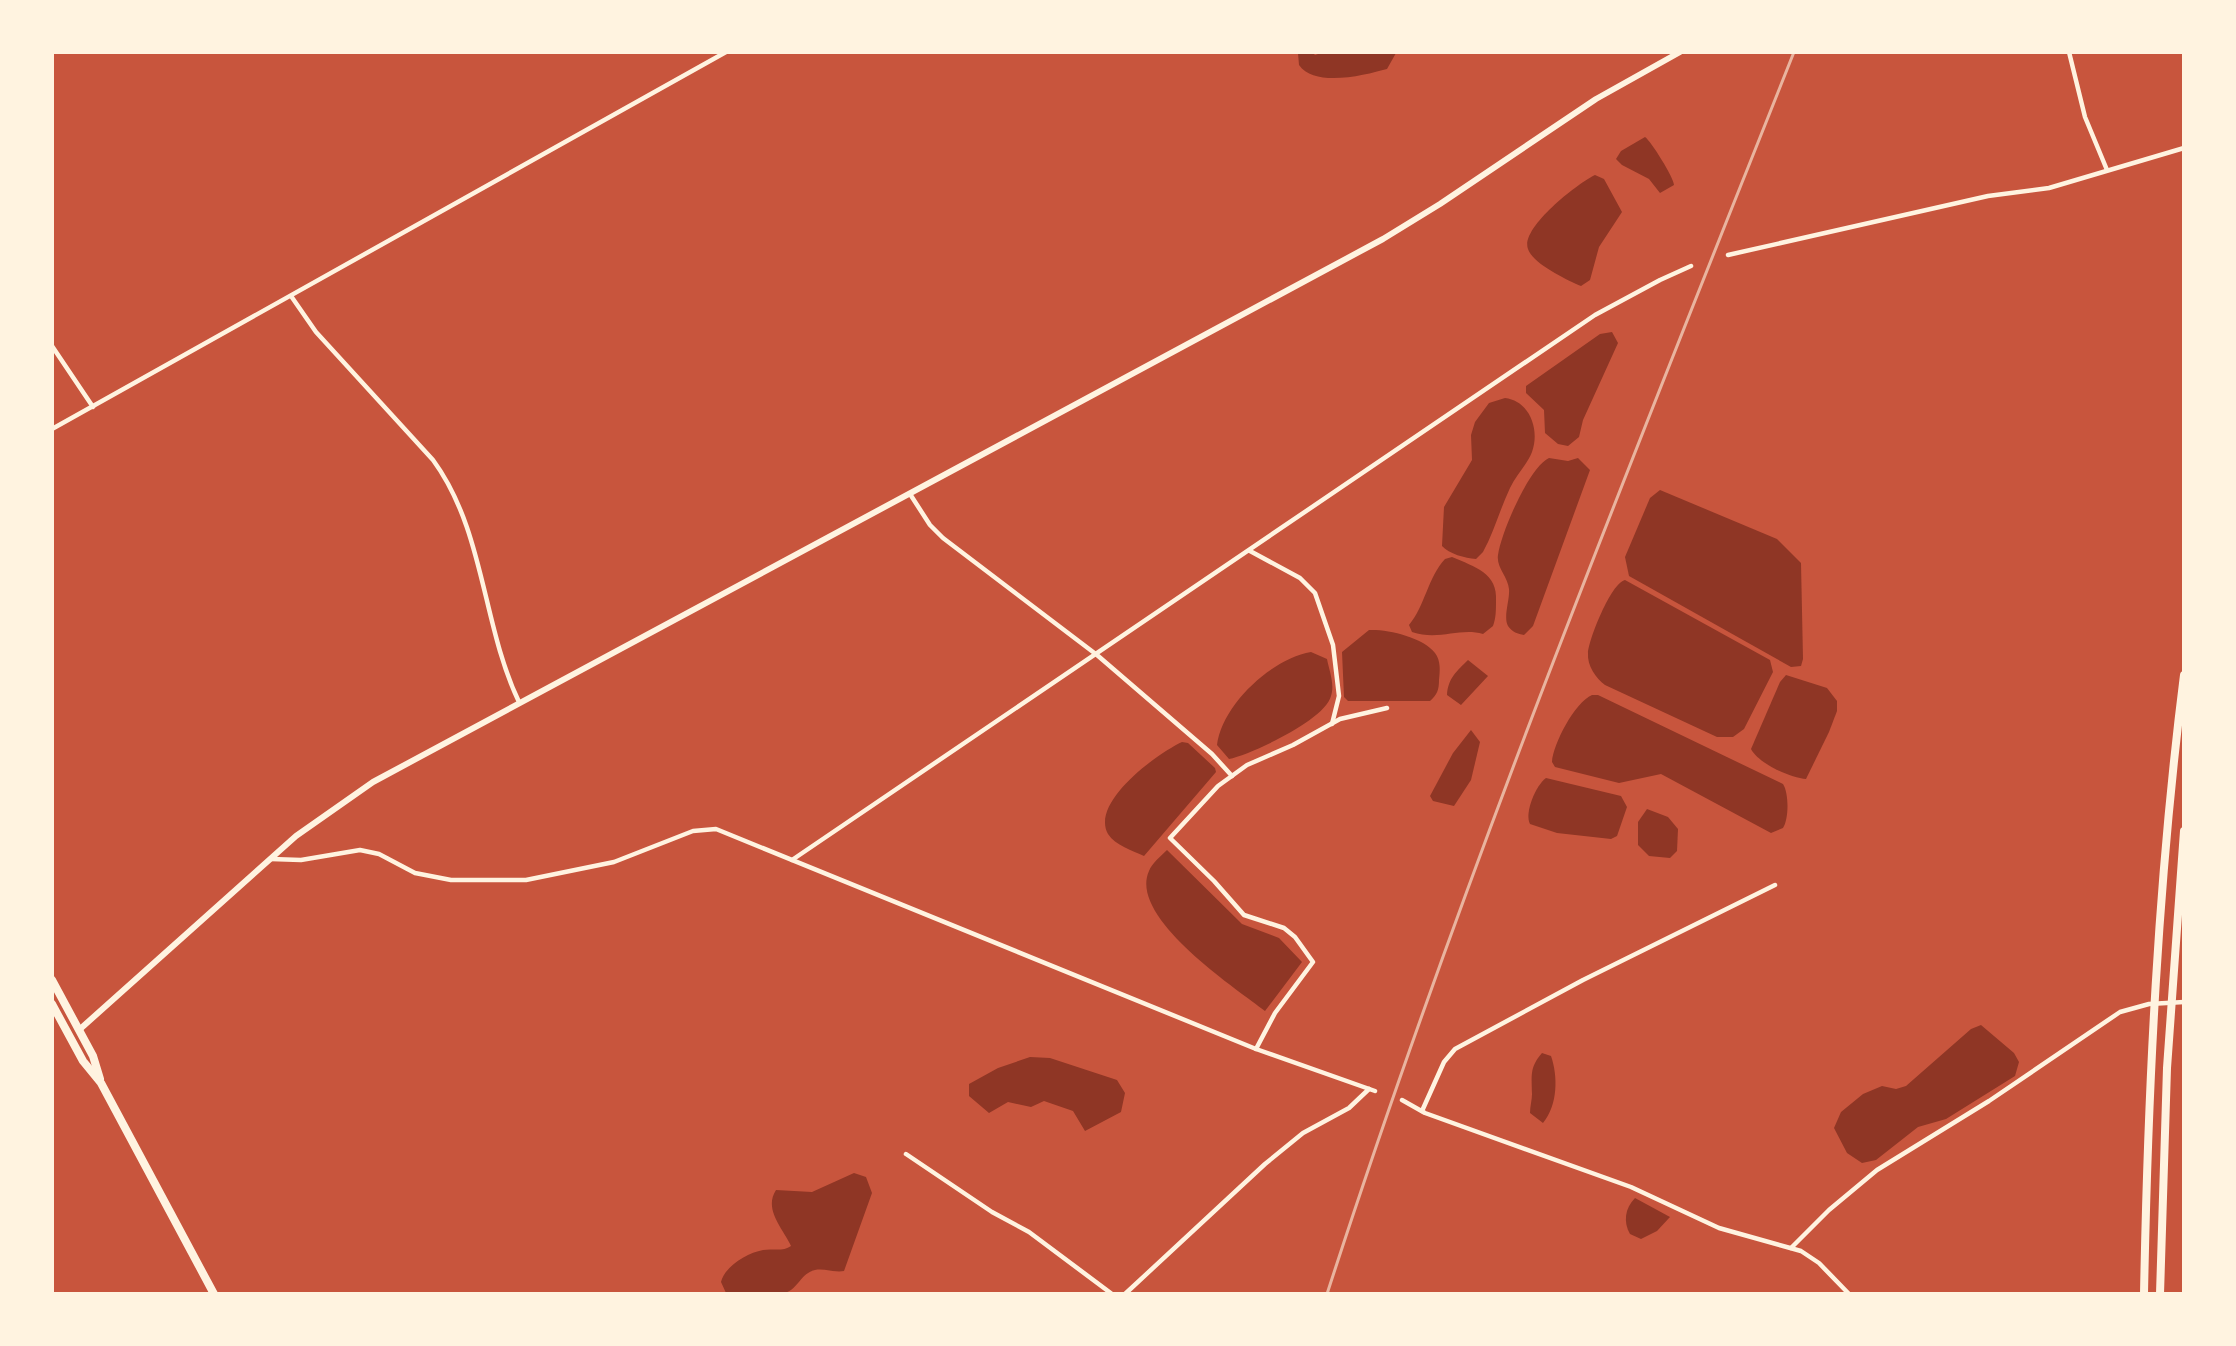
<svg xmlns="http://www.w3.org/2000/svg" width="2236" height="1346" viewBox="0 0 2236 1346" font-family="'DejaVu Sans',sans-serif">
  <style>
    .water { fill: #8f3625 }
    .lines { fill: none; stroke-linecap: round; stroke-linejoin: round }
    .minor { stroke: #fff3e0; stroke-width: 4.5 }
    .secondary { stroke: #fff3e0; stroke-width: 6 }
    .trunk { stroke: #fff3e0; stroke-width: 8 }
    .motorway { stroke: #fff3e0; stroke-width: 8 }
    .rail { stroke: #e9b49f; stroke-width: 3 }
  </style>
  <rect width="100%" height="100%" fill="#c8553d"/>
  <g class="water">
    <path d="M1324,52h72v1l-9,16c-22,6 -72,19 -88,-4l-1,-12h15l2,2z"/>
    <path d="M1645,137c6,4 29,41 29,48l-14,8 -11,-14 -27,-14 -6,-6 5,-8z"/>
    <path d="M1595,175l9,4 18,33 -23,35 -9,33 -9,6c-14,-6 -48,-22 -53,-37 -8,-21 50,-66 67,-74z"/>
    <path d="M1612,332l6,11 -35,77 -4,17 -11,9 -10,-2 -13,-11 -1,-23 -18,-17v-7l74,-52z"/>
    <path d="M1505,398c25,3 35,32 27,54 -5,13 -16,23 -22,36 -10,21 -16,44 -27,64l-7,7c-11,-1 -27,-5 -34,-13l2,-39 28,-47 -1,-25 4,-13 14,-19z"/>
    <path d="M1549,458l19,3 10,-3 12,12 -57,156 -9,9c-6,-1 -12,-3 -16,-9 -5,-9 2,-26 1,-37 -1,-12 -13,-22 -11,-34 3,-22 31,-88 51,-97z"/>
    <path d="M1660,490l117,49 24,24 2,96 -2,7 -10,1 -162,-91 -4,-19 25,-59z"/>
    <path d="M1452,557c23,10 46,16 44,44 0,9 0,17 -3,25l-10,8c-23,-7 -44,7 -71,-2l-3,-7c16,-19 19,-48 36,-66z"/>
    <path d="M1625,580l145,80 3,12 -29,57 -11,8h-16l-112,-52c-9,-7 -18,-19 -17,-32 1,-14 23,-70 37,-73z"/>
    <path d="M1369,630c18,-1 54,7 66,23 6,8 5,18 4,27 0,10 -2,15 -9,21h-82l-4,-4 -2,-45z"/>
    <path d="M1311,652l16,7c2,11 8,25 4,37 -6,24 -79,58 -102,63l-12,-14c5,-40 54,-86 94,-93z"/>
    <path d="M1468,660l20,16 -27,29 -14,-10c1,-17 10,-24 21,-35z"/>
    <path d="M1786,675l41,13 10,13v10l-8,21 -23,47c-16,-1 -48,-16 -55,-30l29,-67z"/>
    <path d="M1592,695h6l185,89c6,9 6,35 0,44l-12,5 -110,-59 -42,9 -64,-16 -3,-5c1,-18 23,-60 40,-67z"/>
    <path d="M1471,730l9,12 -9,38 -17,26 -21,-5 -3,-5 23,-43z"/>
    <path d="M1182,742l6,1 27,25 1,4 -72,84c-11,-5 -29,-11 -36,-22 -18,-32 50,-81 74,-92z"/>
    <path d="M1546,778l75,18 6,11 -10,29 -6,3 -54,-6 -27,-9c-6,-11 6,-39 16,-46z"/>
    <path d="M1647,809l21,8 10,12 -1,22 -7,7 -21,-2 -11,-11v-23z"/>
    <path d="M1167,850l75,74 37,14 23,24 -37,49c-31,-24 -137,-94 -116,-140 3,-8 12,-15 18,-21z"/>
    <path d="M1981,1025l33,28 5,9 -4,14 -69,43 -28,8 -42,33 -14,3 -15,-10 -13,-25 7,-16 22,-18 19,-8 14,3 10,-3 65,-57z"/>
    <path d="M1542,1053l9,3c7,20 7,49 -8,67l-13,-10c0,-7 2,-13 2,-19 0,-18 -3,-26 10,-41z"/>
    <path d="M1030,1057l20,1 67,22 8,13 -4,19 -36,19 -12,-20 -29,-10 -13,6 -23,-5 -19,11 -20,-17v-12l29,-16z"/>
    <path d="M854,1173l12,4 6,16 -28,78c-9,2 -20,-3 -29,-1 -14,3 -17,19 -30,23h-59l-5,-11c4,-16 26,-29 42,-32 9,-2 20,2 28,-4 -7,-16 -28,-36 -15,-56l36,2z"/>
    <path d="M1635,1198l35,19 -13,14 -16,8 -11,-5c-7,-12 -5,-26 5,-36z"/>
  </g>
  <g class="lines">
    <g class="minor">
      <path d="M2069,52l16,65 22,53"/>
      <path d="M1728,255l260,-59 61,-8 135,-40"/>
      <path d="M291,296l25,36 117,128c52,71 49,165 86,242"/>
      <path d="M52,346l41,61"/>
      <path d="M52,429l674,-377"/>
      <path d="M910,494l20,31 13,13 154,117 115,99 20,22"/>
      <path d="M1250,551l50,27 15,15 18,52 6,51 -7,28"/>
      <path d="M271,859l30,1 59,-10 19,4 36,19 36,7h75l88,-18 79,-31 23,-2 540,220 119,42"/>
      <path d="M792,860l803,-545 65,-35 31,-14"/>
      <path d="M1256,1049l19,-36 38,-51 -18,-25 -11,-9 -40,-13 -30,-34 -44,-43 48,-52 29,-21 46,-20 47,-26 47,-11"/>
      <path d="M1402,1100l23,13 206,74 88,41 82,23 18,12 30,31"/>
      <path d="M1422,1111l22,-49 11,-13 128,-69 192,-95"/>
      <path d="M906,1154l86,58 37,20 83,62"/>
      <path d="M1791,1248l38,-38 48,-40 112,-69 131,-89 29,-8 35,-2"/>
      <path d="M1125,1294l140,-130 38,-31 46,-25 20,-19"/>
    </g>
    <path class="secondary" d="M79,1030l217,-194 77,-54 1010,-543 57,-35 156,-105 84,-47"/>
    <g class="trunk">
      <path d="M52,980l41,76 7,23"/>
      <path d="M52,1004l31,57 18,22 113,211"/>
    </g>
    <g class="motorway">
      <path d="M2144,1294c4,-207 14,-414 40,-619"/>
      <path d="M2160,1294l7,-226 17,-237"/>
    </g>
    <path class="rail" d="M1327,1294c136,-420 304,-832 467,-1242"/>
  </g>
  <rect width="2236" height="1346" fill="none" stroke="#fff3e0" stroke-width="108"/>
</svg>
